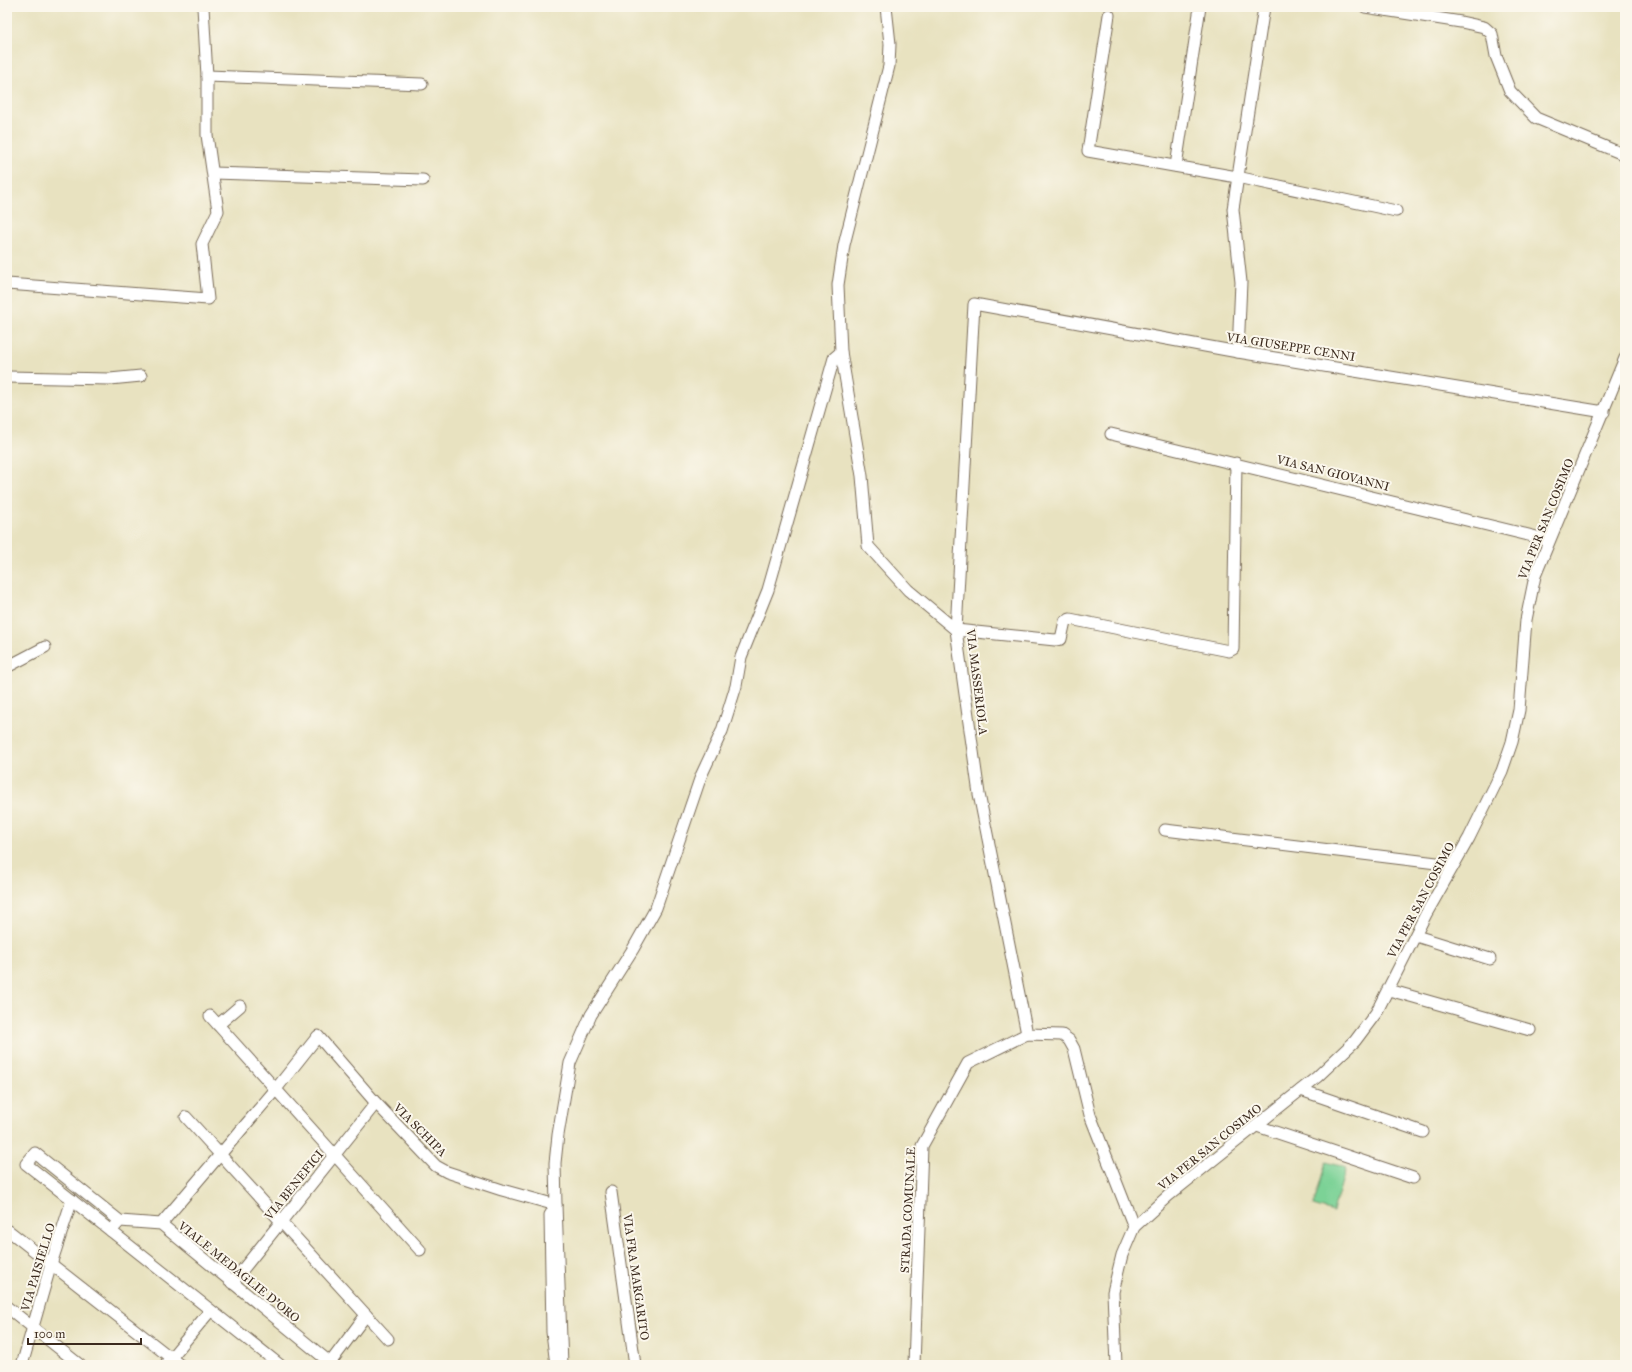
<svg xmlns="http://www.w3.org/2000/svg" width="1632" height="1372" viewBox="0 0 1632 1372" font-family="'IM FELL Great Primer',serif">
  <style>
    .green { fill: #7bd296; stroke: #5b7e5a }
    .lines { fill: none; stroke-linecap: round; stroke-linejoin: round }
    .minor-casing { stroke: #786a57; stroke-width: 13 }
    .minor { stroke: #fff; stroke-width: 11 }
    .labels { text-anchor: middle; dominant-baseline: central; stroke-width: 4; stroke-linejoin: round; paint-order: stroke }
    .street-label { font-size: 12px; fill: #3b2a1e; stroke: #fbf7ec }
  </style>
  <rect width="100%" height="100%" fill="#fbf7ec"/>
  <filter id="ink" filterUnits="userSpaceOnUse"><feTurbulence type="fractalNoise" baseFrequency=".025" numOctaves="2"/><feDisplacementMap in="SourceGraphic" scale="8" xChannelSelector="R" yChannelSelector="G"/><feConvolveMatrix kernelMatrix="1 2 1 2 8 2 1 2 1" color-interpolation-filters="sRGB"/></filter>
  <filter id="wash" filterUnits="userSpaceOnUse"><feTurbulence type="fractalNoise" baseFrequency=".012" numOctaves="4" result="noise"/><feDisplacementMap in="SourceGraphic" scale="16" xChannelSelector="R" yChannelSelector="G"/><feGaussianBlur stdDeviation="0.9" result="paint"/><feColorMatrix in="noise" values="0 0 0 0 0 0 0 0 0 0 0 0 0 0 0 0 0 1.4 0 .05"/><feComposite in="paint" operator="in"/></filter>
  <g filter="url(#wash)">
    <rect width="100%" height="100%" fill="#e8e2c0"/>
    <path class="green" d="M1326,1162l20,6 -13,44 -20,-6z"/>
  </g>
  <g filter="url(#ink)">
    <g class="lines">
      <g class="minor-casing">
        <g id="minor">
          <path d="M886,7l4,37 -1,22 -45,179 -6,40 3,67 21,124 6,70 40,44 48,40 99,10 6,-1 4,-18 5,-2 159,32 4,-2 3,-186"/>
          <path d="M1365,7l96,15 23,5 8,7 4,22 14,35 26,27 89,37"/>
          <path d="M1109,15l-21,136 149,26 159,34"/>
          <path d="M207,76l215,8"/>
          <path d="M1176,166l24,-159"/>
          <path d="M213,173l210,7"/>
          <path d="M7,284l201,15 -6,-55 16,-33 -11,-76v-59l-4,-69"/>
          <path d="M1238,352l3,-70 -8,-73 31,-202"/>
          <path d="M7,377l103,2 31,-3"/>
          <path d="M1111,434l438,106"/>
          <path d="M7,667l38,-20"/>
          <path d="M1165,830l288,35"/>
          <path d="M1416,936l74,23"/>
          <path d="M1389,990l141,40"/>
          <path d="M210,1016l210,234"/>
          <path d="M218,1025l22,-19"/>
          <path d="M1027,1034l-48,-240 -23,-164 18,-326 264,48 366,60"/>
          <path d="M1301,1090l122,42"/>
          <path d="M186,1117l202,222"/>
          <path d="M1257,1126l156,52"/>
          <path d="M611,1192l24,173"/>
          <path d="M120,1221l-9,10 -85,-67 9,-11 85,68 41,3 172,141"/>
          <path d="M161,1224l115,-135 42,-53 58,67 60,63 11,6 55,18 54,15 -1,-42 3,-28 12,-72 21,-48 42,-66 23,-41 45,-132 21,-45 14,-45 5,-29 27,-67 66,-232 7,-6"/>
          <path d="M9,1231l171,134"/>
          <path d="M111,1231l169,134"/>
          <path d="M232,1283l144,-180"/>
          <path d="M7,1307l73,58"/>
          <path d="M330,1363l36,-48"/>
          <path d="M22,1365l29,-101 21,-64"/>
          <path d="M165,1365l45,-54"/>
          <path d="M556,1365l-4,-33 -2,-117 6,-10 6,160"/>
          <path d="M914,1365l8,-219 46,-83 59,-29 35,1 7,5 5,9 16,66 44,112"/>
          <path d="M1116,1365l-3,-73 9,-37 12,-28 34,-31 149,-119 38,-36 21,-28 50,-99 43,-76 33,-67 10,-29 7,-32 7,-90 9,-44 90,-218"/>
        </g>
      </g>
      <use href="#minor" class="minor"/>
    </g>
  </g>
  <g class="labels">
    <g class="street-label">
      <text transform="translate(1291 347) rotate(9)">VIA GIUSEPPE CENNI</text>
      <text transform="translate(1333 473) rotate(14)">VIA SAN GIOVANNI</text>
      <text transform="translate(1546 519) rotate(-68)">VIA PER SAN COSIMO</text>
      <text transform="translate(977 682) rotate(83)">VIA MASSERIOLA</text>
      <text transform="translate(1421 900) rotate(-62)">VIA PER SAN COSIMO</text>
      <text transform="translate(420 1130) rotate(45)">VIA SCHIPA</text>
      <text transform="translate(1210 1147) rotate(-39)">VIA PER SAN COSIMO</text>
      <text transform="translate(294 1185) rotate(-51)">VIA BENEFICI</text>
      <text transform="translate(908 1210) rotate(-87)">STRADA COMUNALE</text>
      <text transform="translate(38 1267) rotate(-73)">VIA PAISIELLO</text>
      <text transform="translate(239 1272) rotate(39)">VIALE MEDAGLIE D'ORO</text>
      <text transform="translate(636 1277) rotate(82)">VIA FRA MARGARITO</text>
    </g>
  </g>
  <rect width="1632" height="1372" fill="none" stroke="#fbf7ec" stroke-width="24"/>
  <path d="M28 1338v6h113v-6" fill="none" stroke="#3b2a1e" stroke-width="2"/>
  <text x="34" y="1338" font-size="12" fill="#3b2a1e" stroke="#fbf7ec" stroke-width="3" paint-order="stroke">100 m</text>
</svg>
